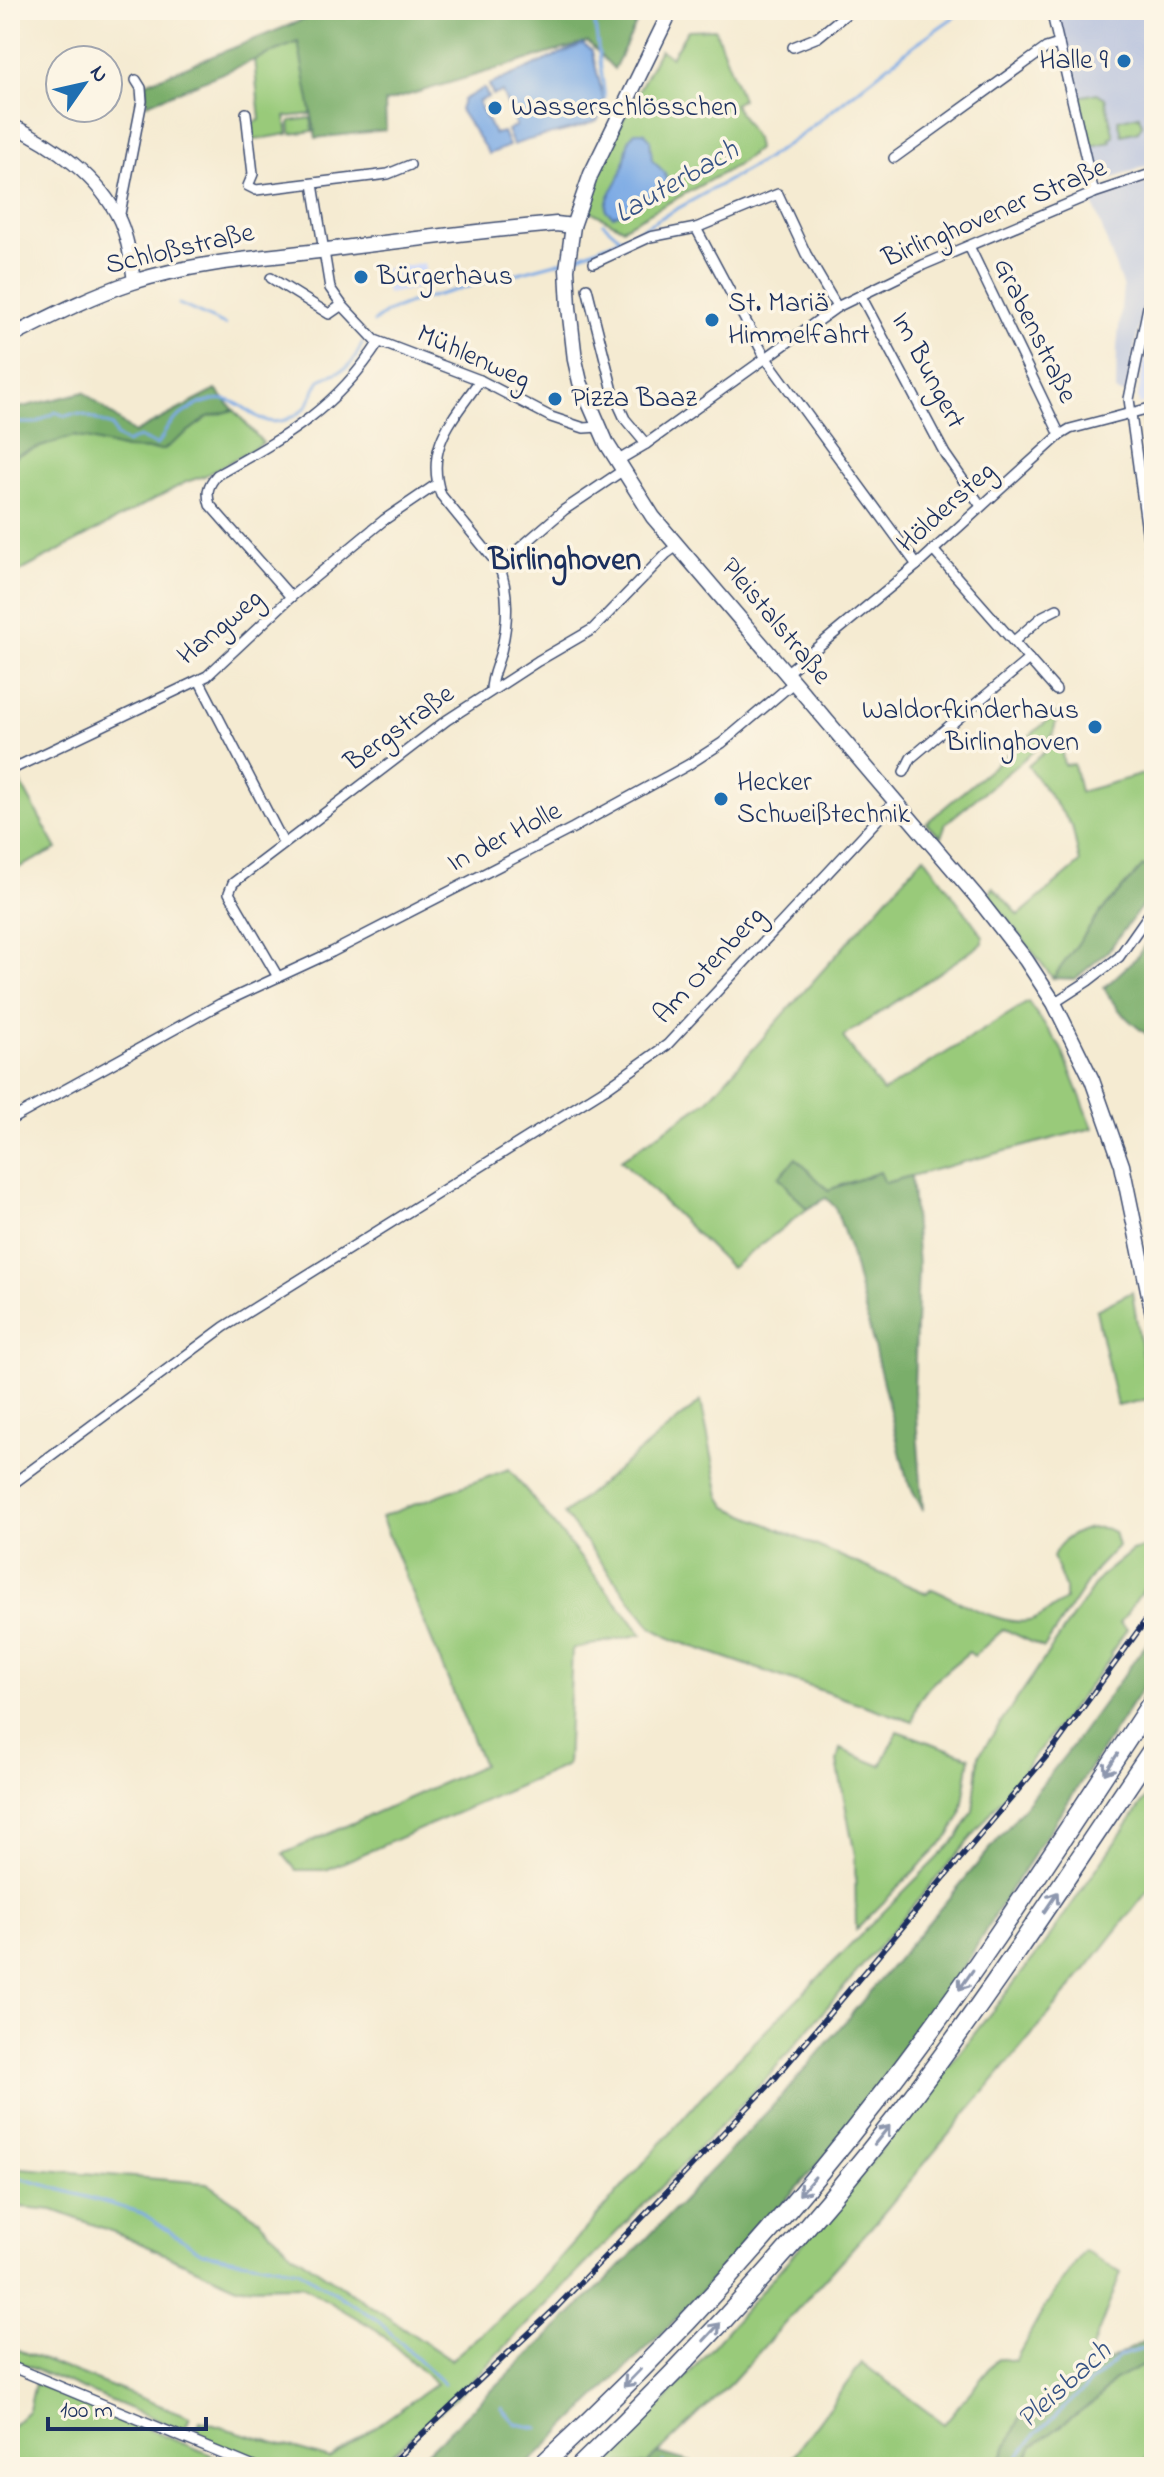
<svg xmlns="http://www.w3.org/2000/svg" width="1164" height="2477" viewBox="0 0 1164 2477" font-family="'Indie Flower',sans-serif">
  <style>
    .built { fill: #d0daf9 }
    .industrial { fill: #bac4de }
    .green { fill: #99ca7a; stroke: #5a7c6c; stroke-width: 2 }
    .forest { fill: #7aae6a; stroke: #4a6e64; stroke-width: 2 }
    .water { fill: #7baae5; stroke: #4b6ca2; stroke-width: 2 }
    .lines { fill: none; stroke-linecap: round; stroke-linejoin: round }
    .stream { stroke: #7baae5; stroke-width: 3 }
    .minor-casing { stroke: #3c4b6f; stroke-width: 12 }
    .tertiary-casing { stroke: #3c4b6f; stroke-width: 15 }
    .secondary-casing { stroke: #3c4b6f; stroke-width: 17 }
    .motorway-casing { stroke: #3c4b6f; stroke-width: 21 }
    .minor { stroke: #fff; stroke-width: 9 }
    .tertiary { stroke: #fff; stroke-width: 12 }
    .secondary { stroke: #fff; stroke-width: 14 }
    .motorway { stroke: #fff; stroke-width: 18 }
    .rail-casing { stroke: #1b2f5e; stroke-width: 6 }
    .rail { stroke: #fcf5e5; stroke-width: 3; stroke-dasharray: 9; stroke-linecap: butt }
    .oneway { stroke: #8d97ae }
    .poi-dot { fill: #1f6fb2; stroke: #fcf5e5; stroke-width: 3 }
    .labels { text-anchor: middle; dominant-baseline: central; stroke-width: 7; stroke-linejoin: round; paint-order: stroke }
    .poi-label { font-size: 28px; fill: #1b2f5e; stroke: #fcf5e5; text-anchor: start }
    .street-label { font-size: 28px; fill: #1b2f5e; stroke: #fcf5e5 }
    .water-label { font-size: 30px; font-style: italic; fill: #385486; stroke: #fcf5e5 }
    .quarter-label { font-size: 32px; font-weight: bold; fill: #1b2f5e; stroke: #fcf5e5 }
  </style>
  <rect width="100%" height="100%" fill="#fcf5e5"/>
  <filter id="ink" filterUnits="userSpaceOnUse"><feTurbulence type="fractalNoise" baseFrequency=".0125" numOctaves="2"/><feDisplacementMap in="SourceGraphic" scale="16" xChannelSelector="R" yChannelSelector="G"/><feConvolveMatrix kernelMatrix="1 2 1 2 8 2 1 2 1" color-interpolation-filters="sRGB"/></filter>
  <filter id="wash" filterUnits="userSpaceOnUse"><feTurbulence type="fractalNoise" baseFrequency=".006" numOctaves="4" result="noise"/><feDisplacementMap in="SourceGraphic" scale="32" xChannelSelector="R" yChannelSelector="G"/><feGaussianBlur stdDeviation="1.8" result="paint"/><feColorMatrix in="noise" values="0 0 0 0 0 0 0 0 0 0 0 0 0 0 0 0 0 1.4 0 .05"/><feComposite in="paint" operator="in"/></filter>
  <g filter="url(#wash)">
    <rect width="100%" height="100%" fill="#f5ebd2"/>
    <g class="built">
      <path d="M424,263l4,24 -41,7 -4,-25z"/>
      <path d="M1154,307v95l-15,3 -1,-8z"/>
    </g>
    <g class="industrial">
      <path d="M1055,10h99v153l-50,19 -5,-4 -29,-116 8,-2 -1,-8 -8,2z"/>
      <path d="M1147,183l7,5v67l-29,139 -9,-2 1,-45 6,-59 -31,-88z"/>
    </g>
    <g class="green">
      <path d="M715,29l27,70 -8,5 21,34 2,11 -21,17 -114,62 -37,-20 28,-69 47,-89 11,7 17,-27z"/>
      <path d="M299,42l13,72 -27,3 3,17 -35,6 -2,-16 9,-4 -6,-62z"/>
      <path d="M1097,93l8,5 9,39 -4,1 1,4 -20,4 -12,-49z"/>
      <path d="M1139,115l3,10 -4,6 -16,4 -4,-15z"/>
      <path d="M311,118l2,13 -22,3 -1,-13z"/>
      <path d="M234,410l29,33 -59,33 -18,6 -176,95v-115l9,-8 55,-18 52,13 37,1 45,-33z"/>
      <path d="M1154,414v87l-11,-82z"/>
      <path d="M1058,712l-5,23 -107,88 -5,14 -15,-14z"/>
      <path d="M1054,744l7,4 3,17 10,-1 6,28 74,-21v99l-11,-4 -42,46 -48,66 -64,-82 4,-9 26,28 61,-52 -8,-37 -44,-60z"/>
      <path d="M18,778l39,71 -47,23v-91z"/>
      <path d="M924,856l59,80v7l-140,94 40,55 145,-90 33,46 32,80 -209,55 -4,-11 -52,18 -49,-13 28,32 -76,59 -110,-108 87,-60z"/>
      <path d="M1132,1292l17,107 -32,7 -21,-96z"/>
      <path d="M701,1401l19,95 7,11 199,86 6,-4c27,11 73,40 101,31 11,-4 22,-14 32,-20v-12l-12,-31c7,-22 40,-37 61,-25l4,14 -22,23 -52,79 -40,-19 -30,27 -5,-4c-21,18 -55,39 -56,70l-239,-82 -22,-12 -88,-114z"/>
      <path d="M509,1469l133,165 -70,15 -5,116 -241,105h-30l-13,-16 200,-89 -102,-248z"/>
      <path d="M1154,1545v29l-34,49 7,6 -17,25 2,2 -137,177 -209,246 -309,317 -80,71h-104l-77,-31 4,-15 130,38 106,-75 -59,-54 -75,-44 -65,1 -115,-52 -69,-25 -43,-4v-39l197,16 48,33 36,36 160,108 82,-71 179,-204 246,-248 15,-26 6,-56 121,-178 32,-26z"/>
      <path d="M898,1731l72,26 -9,58 -12,21 -93,94 -1,-75 -18,-93 3,-13 41,17z"/>
      <path d="M1154,1786v97l-74,94 -205,246 -144,160 -84,81 -48,3 66,-66 147,-168 130,-158 101,-129z"/>
      <path d="M1084,2251l37,22 -39,101 -22,12 -39,30 -24,51h-212l77,-104 82,61 54,-66 17,3 31,-56z"/>
      <path d="M10,2347l180,70 -6,14 -174,-72z"/>
      <path d="M1152,2360h2v78l-12,29h-119l10,-21 64,-46 16,-19z"/>
      <path d="M35,2383l179,73 -5,11h-199v-39l19,-18z"/>
    </g>
    <g class="forest">
      <path d="M327,10h316l-29,59 -26,-27 -203,60 1,28 -70,8 -18,-96 -151,62 -1,-21z"/>
      <path d="M216,390l18,20 -26,7 -45,33 -37,-1 -52,-13 -55,18 -9,8v-52l74,-18 50,41z"/>
      <path d="M1143,866l11,4v20l-46,61 -33,28 -22,-1 48,-66z"/>
      <path d="M1154,930v109c-22,-14 -37,-28 -50,-51l33,-31z"/>
      <path d="M796,1158l32,32 52,-18 5,11 26,-7 7,89 -4,124 9,121 -16,-30 -57,-230 -15,-43 -9,-9 -19,11 -28,-32z"/>
      <path d="M1154,1633v37l-156,239 -42,72 -130,175 -156,169 -145,142h-113l204,-196 169,-178 216,-257 69,-87z"/>
      <path d="M1154,2341v19l-41,21 -16,19 -64,46 -10,21h-26l24,-51 39,-30 83,-44z"/>
      <path d="M659,2453l41,12 4,2h-86l3,-3h26z"/>
    </g>
    <g class="water">
      <path d="M583,44l9,7 12,51 -6,18c-28,13 -57,14 -85,25l-6,-15 9,-4 -14,-34 -9,3 -4,-10z"/>
      <path d="M484,88l4,9 -10,5 16,32 9,-2 6,14 -20,8 -29,-44 3,-10z"/>
      <path d="M635,132h9l6,7 2,21 13,13 2,12 -7,9 -21,4 -15,14 -11,4 -7,-6c0,-17 13,-26 17,-42 4,-12 2,-27 12,-36z"/>
    </g>
    <g class="lines">
      <g class="stream">
        <path d="M593,10l12,88"/>
        <path d="M603,223l18,16"/>
        <path d="M574,258l58,-24 129,-72 39,-26 114,-91 50,-35"/>
        <path d="M179,304l46,21"/>
        <path d="M374,322l13,-10 25,-10 151,-41"/>
        <path d="M10,428l4,-5h22l20,-11 9,4c19,-7 29,5 47,10l4,10 10,7 13,-6 17,8c7,-5 6,-9 10,-15 6,-11 28,-25 40,-28 40,-13 45,29 79,18 7,-3 15,-6 21,-13 5,-7 9,-19 14,-27 26,-13 29,-7 42,-36"/>
        <path d="M10,2175l132,38 60,40 96,17 78,49 68,65"/>
        <path d="M502,2408l14,16 22,4"/>
        <path d="M663,2462l2,5"/>
        <path d="M1011,2467l25,-33 84,-78 28,-9 6,2"/>
      </g>
    </g>
  </g>
  <g filter="url(#ink)">
    <g class="lines">
      <g class="minor-casing">
        <g id="minor">
          <path d="M1051,10l43,183"/>
          <path d="M793,47l25,-10 33,-27"/>
          <path d="M246,113l7,61 -5,12 8,4 132,-16 22,-9"/>
          <path d="M894,158l152,-110 13,-4"/>
          <path d="M313,184l17,104 12,17 33,35 105,40 71,37 33,11 15,-1"/>
          <path d="M119,219l23,-118 -1,-13 -5,-8"/>
          <path d="M696,228l69,129 152,208"/>
          <path d="M969,246l91,189"/>
          <path d="M594,263l56,-26 46,-9 82,-34 28,60 31,53"/>
          <path d="M271,278l58,36 13,-9"/>
          <path d="M1154,278l-25,121 25,184"/>
          <path d="M587,288l27,107 11,24 21,25"/>
          <path d="M861,296l84,158 36,52"/>
          <path d="M480,380c-26,38 -56,66 -39,115l58,71"/>
          <path d="M617,461l29,-17 191,-137 86,-42 171,-72 60,-20"/>
          <path d="M933,550l123,140"/>
          <path d="M291,597l-81,-92c-4,-13 -2,-20 7,-30 68,-38 118,-65 162,-133"/>
          <path d="M1014,641l29,-25 14,-7"/>
          <path d="M785,674l132,-109 143,-130 10,-6 84,-22"/>
          <path d="M199,680l85,164"/>
          <path d="M491,690c0,-15 8,-28 11,-43 6,-25 7,-56 -3,-81l65,-56 58,-39"/>
          <path d="M10,770l197,-94 84,-79 93,-77 53,-36"/>
          <path d="M904,772l7,-14 118,-99"/>
          <path d="M278,977l-49,-84 4,-10 214,-163 91,-59 55,-32 73,-75 11,-8"/>
          <path d="M1054,1003l34,-22 31,-24 35,-50"/>
          <path d="M10,1120l210,-116 112,-52 241,-124 115,-63 34,-22 71,-60"/>
          <path d="M10,1486l214,-159 381,-238 62,-44 227,-243"/>
          <path d="M10,2366l244,101"/>
        </g>
      </g>
      <g class="tertiary-casing">
        <path id="tertiary" d="M10,124c42,20 90,53 110,97 8,18 11,40 14,60"/>
      </g>
      <g class="secondary-casing">
        <g id="secondary">
          <path d="M671,10l-80,164 -18,52 -6,43 2,38 6,53 5,22 27,62 46,73 323,379 50,64 28,43 38,77 30,85 32,154"/>
          <path d="M10,337c40,-20 80,-41 123,-55 59,-19 125,-24 186,-31 79,-10 158,-20 237,-27l17,2"/>
        </g>
      </g>
      <g class="motorway-casing">
        <g id="motorway">
          <path d="M540,2467c124,-114 240,-241 343,-374 98,-126 183,-261 271,-394"/>
          <path d="M579,2467c116,-112 225,-230 324,-358 89,-117 169,-240 251,-362"/>
        </g>
      </g>
      <use href="#minor" class="minor"/>
      <use href="#tertiary" class="tertiary"/>
      <use href="#secondary" class="secondary"/>
      <use href="#motorway" class="motorway"/>
      <g class="rail-casing">
        <path id="rail" d="M387,2467l167,-157 216,-226 285,-338 99,-137"/>
      </g>
      <use href="#rail" class="rail"/>
    </g>
    <defs><path id="oneway-shaft" d="M-6 0H5M1.5-3L5.5 0L1.5 3" fill="none" stroke-width="1.6" stroke-linecap="round" stroke-linejoin="round" transform="scale(2)"/></defs>
    <g class="oneway">
      <use href="#oneway-shaft" transform="translate(1111 1764) rotate(123)"/>
      <use href="#oneway-shaft" transform="translate(1051 1902) rotate(-56)"/>
      <use href="#oneway-shaft" transform="translate(966 1980) rotate(125)"/>
      <use href="#oneway-shaft" transform="translate(882 2135) rotate(-51)"/>
      <use href="#oneway-shaft" transform="translate(807 2186) rotate(131)"/>
      <use href="#oneway-shaft" transform="translate(712 2332) rotate(-47)"/>
      <use href="#oneway-shaft" transform="translate(632 2378) rotate(134)"/>
    </g>
  </g>
  <g class="poi-dot">
    <circle cx="1124" cy="61" r="8"/>
    <circle cx="495" cy="108" r="8"/>
    <circle cx="361" cy="277" r="8"/>
    <circle cx="712" cy="320" r="8"/>
    <circle cx="555" cy="399" r="8"/>
    <circle cx="1095" cy="727" r="8"/>
    <circle cx="721" cy="799" r="8"/>
  </g>
  <g class="labels">
    <g class="poi-label">
      <text x="1108" y="61" text-anchor="end">Halle 9</text>
      <text x="511" y="108">Wasserschlösschen</text>
      <text x="377" y="277">Bürgerhaus</text>
      <text x="728" y="304">St. Mariä<tspan x="728" dy="32">Himmelfahrt</tspan></text>
      <text x="571" y="399">Pizza Baaz</text>
      <text x="1079" y="711" text-anchor="end">Waldorfkinderhaus<tspan x="1079" dy="32">Birlinghoven</tspan></text>
      <text x="737" y="783">Hecker<tspan x="737" dy="32">Schweißtechnik</tspan></text>
    </g>
    <g class="street-label">
      <text transform="translate(995 214) rotate(-23)">Birlinghovener Straße</text>
      <text transform="translate(180 250) rotate(-13)">Schloßstraße</text>
      <text transform="translate(1034 331) rotate(64)">Grabenstraße</text>
      <text transform="translate(473 358) rotate(24)">Mühlenweg</text>
      <text transform="translate(927 371) rotate(62)">Im Bungert</text>
      <text transform="translate(947 508) rotate(-42)">Höldersteg</text>
      <text transform="translate(775 622) rotate(50)">Pleistalstraße</text>
      <text transform="translate(221 628) rotate(-40)">Hangweg</text>
      <text transform="translate(400 729) rotate(-36)">Bergstraße</text>
      <text transform="translate(505 838) rotate(-27)">In der Holle</text>
      <text transform="translate(710 966) rotate(-47)">Am Otenberg</text>
    </g>
    <g class="water-label">
      <text transform="translate(677 183) rotate(-30)">Lauterbach</text>
      <text transform="translate(1065 2386) rotate(-42)">Pleisbach</text>
    </g>
    <g class="quarter-label">
      <text x="565" y="561">Birlinghoven</text>
    </g>
  </g>
  <rect width="1164" height="2477" fill="none" stroke="#fcf5e5" stroke-width="40"/>
  <g transform="translate(84 84) rotate(56)"><circle r="38" fill="#fcf5e5" stroke="#a2a6af" stroke-width="2"/>
  <path d="M0-6L14 30L0 20L-14 30Z" fill="#1f6fb2"/>
  <text y="-12" font-size="22" font-weight="bold" text-anchor="middle" fill="#1b2f5e">N</text>
  </g>
  <path d="M48 2417v12h158v-12" fill="none" stroke="#1b2f5e" stroke-width="4"/>
  <text x="60" y="2417" font-size="24" fill="#1b2f5e" stroke="#fcf5e5" stroke-width="6" paint-order="stroke">100 m</text>
</svg>
